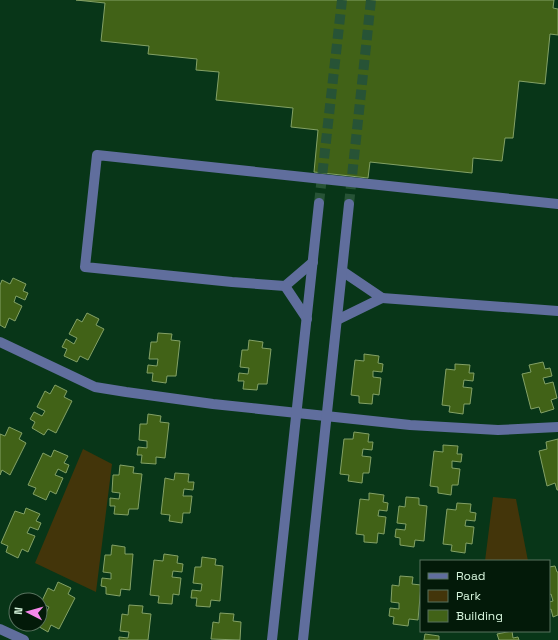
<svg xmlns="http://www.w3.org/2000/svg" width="558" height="640" viewBox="0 0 558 640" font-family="'Space Grotesk',sans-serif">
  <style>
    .green { fill: #43350a }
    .building { fill: #416217; stroke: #83a166 }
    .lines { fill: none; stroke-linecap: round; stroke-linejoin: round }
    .minor-tunnel { stroke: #275336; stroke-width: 10; stroke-dasharray: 10 5; stroke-linecap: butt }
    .minor { stroke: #606e9d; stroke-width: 10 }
  </style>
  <rect width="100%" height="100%" fill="#083618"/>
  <g class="green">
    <path d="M83,449l29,15 -16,128 -61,-29z"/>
    <path d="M493,497l23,2 12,62h-43z"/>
  </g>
  <g class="building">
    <path d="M76,0h478l-1,8 5,1v26l-8,-1 -5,50 -26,-3 -6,57h-8l-3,23 -29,-3 -1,15 -102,-11 -2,16 -54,-6 4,-42 -27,-3 2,-19 -77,-8 3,-28 -23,-2 1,-11 -49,-5 1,-8 -48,-5 4,-38z"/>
    <path d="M13,278l13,6 -3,7 5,2 -3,7 -9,-4 -2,6 8,4 -7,15 -6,-3 -4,10 -5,-3v-40l2,-5 8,4z"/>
    <path d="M87,313l12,6 -3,6 8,4 -16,31 -8,-4 -3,6 -13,-6 3,-7 -5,-2 4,-8 8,5 3,-6 -8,-4 8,-15 5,3z"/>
    <path d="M158,333l14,1 -1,6 9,1 -4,35h-9l-1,7 -14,-2 1,-8h-6l1,-8 9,1 1,-7h-9l2,-17h6z"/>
    <path d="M249,340l14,2 -1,6 9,1 -4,35h-9l-1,6 -14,-1 1,-8h-6l1,-8 9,1 1,-6 -9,-1 2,-17h6z"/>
    <path d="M364,354l15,2 -1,7 5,1 -1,8 -9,-1v6l8,1 -2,17 -6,-1 -1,10 -13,-1v-7l-8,-1 4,-35 9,1z"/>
    <path d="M543,362l2,7 5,-1 2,8 -9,2 2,6 8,-2 4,16 -6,2 3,9 -13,4 -2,-6 -8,2 -9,-35 9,-2 -2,-7z"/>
    <path d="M455,364l15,1 -1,8h5l-1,8 -9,-1 -1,7 9,1 -2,16h-6l-1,10 -14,-2 1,-6 -8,-1 4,-36 9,1z"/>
    <path d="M55,385l12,6 -3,6 8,4 -16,32 -8,-4 -4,6 -12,-7 3,-6 -5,-3 4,-7 8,4 3,-5 -8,-4 8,-16 5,3z"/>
    <path d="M148,414l13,2 -1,6 9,1 -4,35 -9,-1v7l-15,-1 1,-8h-5l1,-8 9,1v-7l-8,-1 1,-16h7z"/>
    <path d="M9,427l13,6 -3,6 7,4 -16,32 -8,-5 -2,5v-41l5,2z"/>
    <path d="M354,432l15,2 -1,8h5l-1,8 -9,-1 -1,7 9,1 -2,16h-6l-1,10 -14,-2 1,-6 -9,-1 4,-35h9z"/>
    <path d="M558,439v51h-1l-2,-7 -8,3 -8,-35 8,-2 -1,-7z"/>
    <path d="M443,445l15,1 -1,8h5l-1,8 -9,-1v7l8,1 -2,16h-6l-1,10 -13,-2v-6l-8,-1 4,-35 9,1z"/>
    <path d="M54,450l14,6 -4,7 5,2 -3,8 -8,-4 -3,6 8,3 -7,16 -6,-3 -4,9 -13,-6 3,-6 -8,-3 15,-32 8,4z"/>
    <path d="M120,465l14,2 -1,6 9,1 -4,35h-9l-1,6 -14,-1 1,-8h-5v-8l9,1 1,-6 -8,-1 1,-17h6z"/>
    <path d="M175,473l14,1 -1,8h6l-1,8 -9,-1 -1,7h9l-2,17h-7l-1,10 -13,-2 1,-6 -9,-1 4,-36 9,2z"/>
    <path d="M369,493l15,2 -1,7 5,1 -1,8 -8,-1 -1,6 8,1 -2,17 -6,-1 -1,10 -13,-1v-7l-8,-1 4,-35 9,1z"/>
    <path d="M406,497l13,1v7l8,1 -3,35 -9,-1 -1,7 -14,-2v-7l-5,-1 1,-8 9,1 1,-6 -9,-1 2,-17 6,1z"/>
    <path d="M457,503l14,1 -1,8 6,1 -1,8 -9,-1 -1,6 9,1 -2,17 -6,-1 -1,10 -14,-2 1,-6 -9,-1 4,-35 9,1z"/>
    <path d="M26,508l14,6 -4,7 5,2 -3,7 -8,-3 -3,6 8,3 -7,16 -6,-3 -4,9 -12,-6 2,-6 -7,-3 14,-32 9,3z"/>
    <path d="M112,545l13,2v7h8l-3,36 -9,-1 -1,7 -14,-2v-7l-5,-1 1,-8 9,1v-6l-8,-1 2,-17h6z"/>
    <path d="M164,554l14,2 -1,7 6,1 -1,8 -9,-1 -1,6 9,1 -2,17 -6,-1 -1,10 -14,-1 1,-7 -9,-1 4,-35 9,1z"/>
    <path d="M202,557l14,2 -1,6 8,1 -3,35 -9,-1 -1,7 -14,-1 1,-8h-6l1,-8 9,1 1,-7 -9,-1 2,-16h6z"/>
    <path d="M555,566l2,6h1v43l-5,2 -2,-8 -2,1v-8l4,-1 -2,-7 -2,1v-28z"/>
    <path d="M400,576l13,1 -1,7 9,1 -3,35 -9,-1 -1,7 -15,-2 1,-7 -5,-1 1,-8 9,1v-6l-8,-1 1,-17 7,1z"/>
    <path d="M58,582l13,6 -3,6 7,4 -16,31 -8,-4 -3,7 -12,-7 4,-1v-14l6,3 3,-6 -8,-4 7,-15 6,3z"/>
    <path d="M129,605l14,1 -1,7 9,1 -3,26h-29v-3l9,1 1,-6 -9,-1 2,-17 6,1z"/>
    <path d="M220,613l14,1 -1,7 8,1 -1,18 -29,-1 2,-17 6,1z"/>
    <path d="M512,631l1,7 5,-1 1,3h-20l-2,-6z"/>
    <path d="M425,634l14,2v4h-15z"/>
  </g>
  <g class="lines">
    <g class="minor-tunnel">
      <path d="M319,203l23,-203"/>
      <path d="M349,204l22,-204"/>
    </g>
    <g class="minor">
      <path d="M285,286l-53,-4 -147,-15 12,-112 461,49"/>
      <path d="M382,298l176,13"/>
      <path d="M307,319l-22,-33 28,-24"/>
      <path d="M337,320l45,-22 -40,-27"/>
      <path d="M0,342l95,45 31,5 87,12 197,21 88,5 60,-3"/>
      <path d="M0,629l24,11"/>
      <path d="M272,640l47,-437"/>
      <path d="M303,640l46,-436"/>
    </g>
  </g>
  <rect x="420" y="560" width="130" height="72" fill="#031a09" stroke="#58725e"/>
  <rect x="428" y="573" width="20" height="6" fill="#606e9d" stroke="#58725e"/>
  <text x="456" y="580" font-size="12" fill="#d7f5dd">Road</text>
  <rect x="428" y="590" width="20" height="12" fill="#43350a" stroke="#58725e"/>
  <text x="456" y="600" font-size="12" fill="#d7f5dd">Park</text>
  <rect x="428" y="610" width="20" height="12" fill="#416217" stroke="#58725e"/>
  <text x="456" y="620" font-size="12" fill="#d7f5dd">Building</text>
  <g transform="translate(28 612) rotate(276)"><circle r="19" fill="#031a09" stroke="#58725e"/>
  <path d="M0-3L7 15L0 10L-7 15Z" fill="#f788ec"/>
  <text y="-6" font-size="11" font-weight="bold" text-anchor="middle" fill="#d7f5dd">N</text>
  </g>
</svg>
